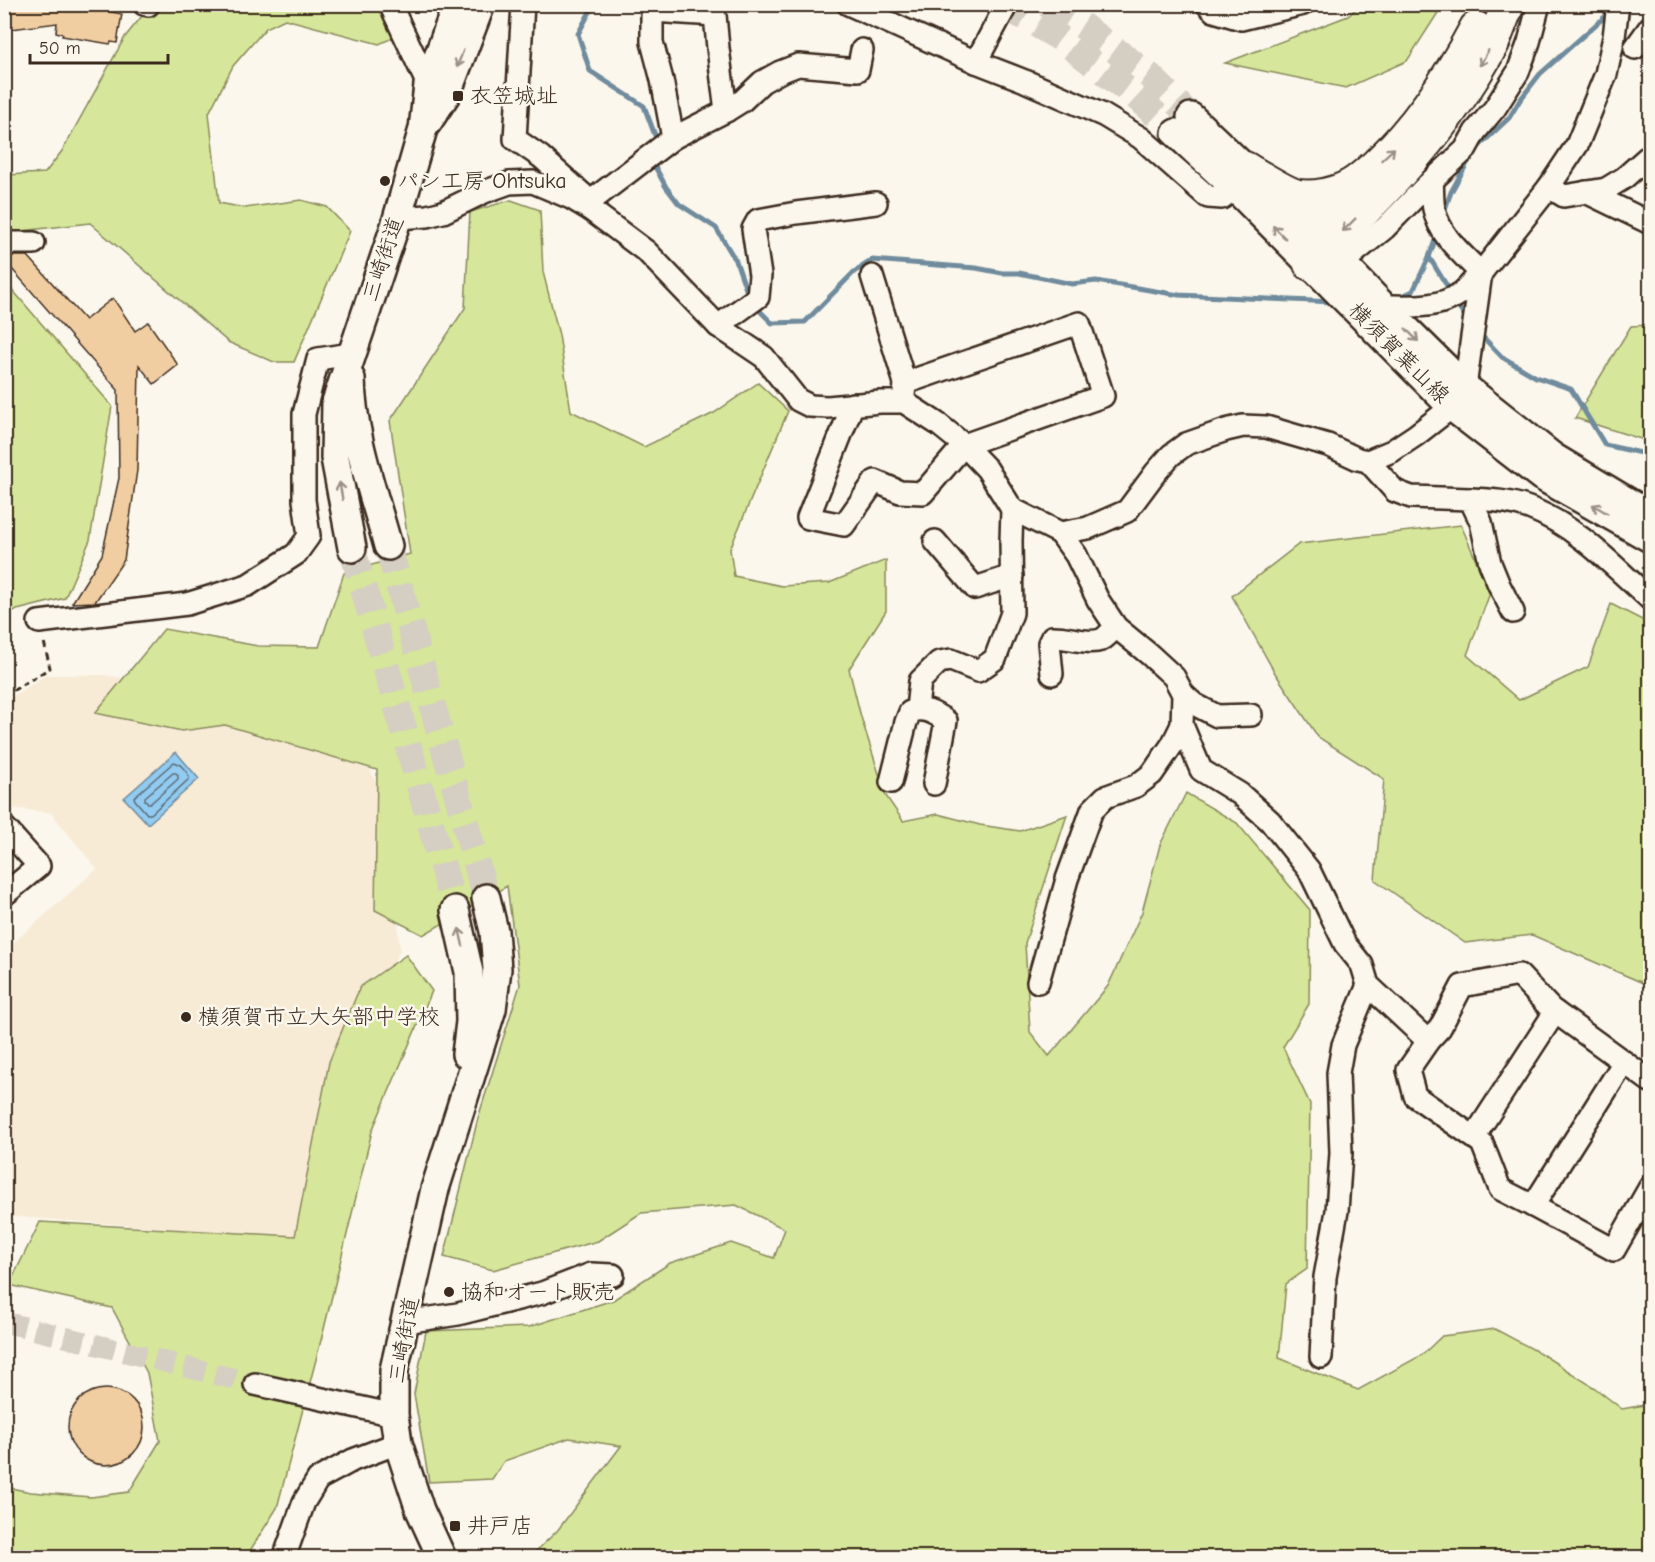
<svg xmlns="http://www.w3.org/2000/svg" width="1655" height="1562" viewBox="0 0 1655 1562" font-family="'Comic Neue','Klee One',sans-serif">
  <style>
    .built { fill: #f8ebd6 }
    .green { fill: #d6e69a; stroke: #88885c; stroke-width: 1.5 }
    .water { fill: #91cbf1; stroke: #6f8b9d; stroke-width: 1.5 }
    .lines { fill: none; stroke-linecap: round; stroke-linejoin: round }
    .shore { stroke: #5d6a72; stroke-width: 1.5 }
    .stream { stroke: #6f8b9d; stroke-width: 5 }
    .building { fill: #f1cea2; stroke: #3b2a1e; stroke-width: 1.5 }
    .minor-tunnel { stroke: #d5cec3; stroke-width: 21; stroke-dasharray: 21 10; stroke-linecap: butt }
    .major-tunnel { stroke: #d5cec3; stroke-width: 27; stroke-dasharray: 27 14; stroke-linecap: butt }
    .minor-casing { stroke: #3b2a1e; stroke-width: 26 }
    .major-casing { stroke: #3b2a1e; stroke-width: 32 }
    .highway-casing { stroke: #3b2a1e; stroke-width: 36 }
    .path { stroke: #3b2a1e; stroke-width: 3; stroke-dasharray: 6 4.5; stroke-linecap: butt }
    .minor { stroke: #fbf7ec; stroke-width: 21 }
    .major { stroke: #fbf7ec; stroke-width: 27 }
    .highway { stroke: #fbf7ec; stroke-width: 32 }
    .oneway { stroke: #9b9085 }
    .poi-dot { fill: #3b2a1e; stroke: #fbf7ec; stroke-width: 2 }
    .labels { text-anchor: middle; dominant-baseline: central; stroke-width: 5; stroke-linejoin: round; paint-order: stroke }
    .poi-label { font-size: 22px; fill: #3b2a1e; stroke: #fbf7ec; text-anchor: start }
    .street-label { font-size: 22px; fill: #3b2a1e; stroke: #fbf7ec }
  </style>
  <rect width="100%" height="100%" fill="#fbf7ec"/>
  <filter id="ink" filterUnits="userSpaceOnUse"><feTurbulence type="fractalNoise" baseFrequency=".0167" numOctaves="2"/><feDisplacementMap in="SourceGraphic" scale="12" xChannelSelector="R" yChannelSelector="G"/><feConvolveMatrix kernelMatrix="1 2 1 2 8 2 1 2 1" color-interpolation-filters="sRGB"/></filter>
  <g filter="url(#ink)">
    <path class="built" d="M46,675h57l123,19 138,64 22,44 14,148 -63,132 -27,178 -106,-29 -199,-15v-14l4,-22 -5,-1v-228l93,-82 -46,-56 -46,-6v-106z"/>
    <g class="green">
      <path d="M151,5h228l22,20 -6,12 -16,7 -94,-25 -19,9 -33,38 -24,47 10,90 26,5 56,-8 26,7 23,24 -56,131h-20l-46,-20 -138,-119 -69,8 -16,12v-68l40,-2 17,-22 63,-114z"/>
      <path d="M1360,5h83l-36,56 -61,27 -121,-25 123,-47z"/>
      <path d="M511,200l29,10 3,62 16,63 12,76 73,36 70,-34 44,-30 30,28 -58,138 4,27 48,10 47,-3 57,-23v51l-37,58 12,48 25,79 17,25 35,-7 42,11 40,6 47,-16 -42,128 5,89 19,24 59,-70 34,-74 18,-67 26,-52 51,30 73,87 -1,94 -26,43 27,57 -3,165 -21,15 -7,74 79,32 64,-35 20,-19 53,-7 45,24 55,35 27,21 28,-5v153h-1120l27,-26 64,-85 -52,-8 -65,23 -12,18 -63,3 -15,-88 12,-63 103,-4 84,-27 57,-37 61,-20 43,15 11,-29 -49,-24 -95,8 -43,28 -105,29 -49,-13 34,-139 42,-133 -13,-99 -84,49 -48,-25 2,-140 -152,-45 -43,6 -87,-18 69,-84 94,17 61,1 25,-74 66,-19 -20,-133 75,-113 5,-96z"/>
      <path d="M4,280l108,126 -22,134 -25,58 -60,15z"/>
      <path d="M1650,325v117l-75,-24 56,-92z"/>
      <path d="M1461,525l29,68 -23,62 52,45 69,-33 23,-63 39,20v365l-7,-6 -111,-48 -67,8 -90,-63 9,-101 -66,-42 -43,-64 -43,-77 67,-52z"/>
      <path d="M406,955l26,36 -60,140 -48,198 -47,179 -31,49 -241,1v-71l26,5 60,5 38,-5 31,-51 -13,-68 -35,-65 -103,-23 31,-63 255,14 34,-174 31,-75z"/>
    </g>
    <path class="water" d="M176,752l23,27 -51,45 -24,-26z"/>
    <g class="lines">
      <g class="shore">
        <path d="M174,762c6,1 15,11 15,17l-38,35h-4l-12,-14 -1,-3z"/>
        <path d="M173,773h3l2,2v4l-27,24h-4l-2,-3v-3z"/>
      </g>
      <g class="stream">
        <path d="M594,4l-16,30 12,37 54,35 12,32 -1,5"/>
        <path d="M1475,150l34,-32 11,-18 20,-26 70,-62"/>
        <path d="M652,161l14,26 13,17 37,24 20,33 13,37"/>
        <path d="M1443,215l8,-23 19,-34"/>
        <path d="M1429,257l23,37"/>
        <path d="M1398,298l15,-7 16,-34 9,-25"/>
        <path d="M1456,302l11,18"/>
        <path d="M754,305l18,18 33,-1 49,-50 18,-12 104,8 26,5h17l53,11 24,-3 83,14 155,7"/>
        <path d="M1479,333l23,24 34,20 35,12 34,56 45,10"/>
      </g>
    </g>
    <g class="building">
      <path d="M20,4h50l52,10 -5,29 -6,-1 -1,2 -48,-8 1,-2 -7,-2 1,-9 -53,7v-23z"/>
      <path d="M4,256h24l57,64 28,-22 22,33 13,-9 30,43 -24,19 -15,-19 -2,105 -13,90 -29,42 -23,1 30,-48 17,-77 -1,-88 -114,-130z"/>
      <circle cx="106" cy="1427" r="38"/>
    </g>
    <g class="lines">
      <path class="minor-tunnel" d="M4,1322l251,62"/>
      <g class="major-tunnel">
        <path d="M1002,4l58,34 73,56 43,39"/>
        <path d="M1047,4l37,23 66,49 41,41"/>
        <path d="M388,546l98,352"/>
        <path d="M352,548l103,362"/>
      </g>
      <g class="minor-casing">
        <g id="minor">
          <path d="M144,4l4,1"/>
          <path d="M390,4l38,81"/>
          <path d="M523,4l-8,135 26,18 47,42"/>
          <path d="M848,4l128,58 49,19 78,34 38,23 67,59 14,1 13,-10"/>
          <path d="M1207,4l7,7 27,8 62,-15"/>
          <path d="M1635,48l15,-21"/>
          <path d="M976,62l31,-58"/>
          <path d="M673,138l-11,-58 -10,-38v-31l63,4 3,33 8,63"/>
          <path d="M1549,187l15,9 42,-7 18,-11 26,-23"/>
          <path d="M1586,192l64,31"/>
          <path d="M591,210v-9l82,-63 53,-27 16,-10 20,-19 18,-10 18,-7 60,5 4,-20"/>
          <path d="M397,218l30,-2 16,-4 41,-20 25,-9 24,-1 38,16 20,12 56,42 71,74 46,31 34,43 12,6 18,1 52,-5h24l34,22 26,21 23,24 25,40 48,24 16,22 22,45 18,27 34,28 24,22 9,17 -1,31 19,45 39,24 30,27 39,49 36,74 17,21 6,20 60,56"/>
          <path d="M4,243h30"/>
          <path d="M1342,263l43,-35 40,-41 40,-37 10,-18 20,-24 23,-36 11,-30 10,-38"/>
          <path d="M872,276l33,107 -1,13"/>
          <path d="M1383,306c26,0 56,3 78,-13 7,-5 13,-14 20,-20 -19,-19 -42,-38 -47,-64 -2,-9 -1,-20 -2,-29"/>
          <path d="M718,326l40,-29 2,-22 -7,-46 5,-9 38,-7 80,-10"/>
          <path d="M853,404l-45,114 36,7 31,-44 25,11 23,1 41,-48 139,-49 -24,-73 -174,60"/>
          <path d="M1368,461l27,30 16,6 59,2 11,23 9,41 9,22 14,27"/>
          <path d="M1470,499c20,1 41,2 59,9 48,18 84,58 121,91"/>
          <path d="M1060,533l28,-5 39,-17 29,-39 15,-17 15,-11 40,-14 17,-4 23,1 62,18 30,14 10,2 24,-10 24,-16 36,-28 13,-20 16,-114 68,-86 28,-42 29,-71 8,-37 4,-33"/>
          <path d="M935,541l40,47 37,-12"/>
          <path d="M39,622l148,-18 61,-19 48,-31 13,-18 -5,-36v-86l14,-55 33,-5"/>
          <path d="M1052,674l-3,-31 3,-6c15,-1 35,8 49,3 5,-2 10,-9 15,-13"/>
          <path d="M1183,694l11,10 23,12 34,-1"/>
          <path d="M917,709l3,-28 19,-19 12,-2 27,11 17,-12 17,-46 -1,-72 1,-32"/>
          <path d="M891,782l15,-60 4,-10c13,-6 25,1 36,9l-12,63"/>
          <path d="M4,827l35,39 -35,29"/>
          <path d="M1038,982l29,-103 25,-69 13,-13 31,-11 16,-12 20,-29 10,-20"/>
          <path d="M1650,1081l-99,-72 -32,-34 -57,11 -22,42 -12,13 -20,29 7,26 67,47 18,46 33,17 81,44 36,-63"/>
          <path d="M1474,1137l81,-125"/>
          <path d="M1533,1206l91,-144"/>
          <path d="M405,1322l53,-8 84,-21 49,-19 22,1"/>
          <path d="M1321,1357l4,-80 12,-66 4,-58 -3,-80 5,-28 25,-60"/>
          <path d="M255,1384l139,31"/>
          <path d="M284,1558l20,-56 14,-23 35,-19 45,-17"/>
        </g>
      </g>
      <g class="major-casing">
        <g id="major">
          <path d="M1191,117l119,113 73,76 82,81 88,70 97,58"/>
          <path d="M427,123l20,-30 34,-89"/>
          <path d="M1176,133l59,55 217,219 89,69 109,62"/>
          <path d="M351,379c1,56 22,112 37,167"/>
          <path d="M352,548l-17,-90 1,-56 59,-176 28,-97 5,-44 29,-81"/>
          <path d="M455,910l14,62 1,50 -4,32"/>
          <path d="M442,1558l-22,-48 -22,-67 -4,-28v-45l41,-181 57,-180 5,-40 -3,-38 -8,-33"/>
        </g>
      </g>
      <g class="highway-casing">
        <g id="highway">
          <path d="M1245,168c12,7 42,26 53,28 17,2 38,-2 53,-11 9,-5 17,-13 25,-20 41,-38 74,-88 100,-137"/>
          <path d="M1365,175l-55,55c-6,13 -5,20 0,34 58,-56 117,-113 160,-182 8,-12 16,-26 23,-39 5,-13 10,-26 15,-39"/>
        </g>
      </g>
      <path class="path" d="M4,696l46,-28 -6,-26"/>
      <use href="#minor" class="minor"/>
      <use href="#major" class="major"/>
      <use href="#highway" class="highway"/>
    </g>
    <defs><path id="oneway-shaft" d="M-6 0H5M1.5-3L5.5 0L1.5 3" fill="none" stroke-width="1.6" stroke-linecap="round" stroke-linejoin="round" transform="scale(1.5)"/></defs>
    <g class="oneway">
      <use href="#oneway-shaft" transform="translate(1484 58) rotate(120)"/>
      <use href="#oneway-shaft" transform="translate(460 59) rotate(111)"/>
      <use href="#oneway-shaft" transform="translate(1388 154) rotate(-43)"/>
      <use href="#oneway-shaft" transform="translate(1349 225) rotate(135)"/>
      <use href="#oneway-shaft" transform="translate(1279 232) rotate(-135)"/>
      <use href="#oneway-shaft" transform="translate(1412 335) rotate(45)"/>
      <use href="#oneway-shaft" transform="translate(341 491) rotate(-100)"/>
      <use href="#oneway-shaft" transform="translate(1600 509) rotate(-150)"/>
      <use href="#oneway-shaft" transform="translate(461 937) rotate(-103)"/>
    </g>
  </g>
  <g class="poi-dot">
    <rect x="452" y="90" width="12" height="12" rx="3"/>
    <circle cx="385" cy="181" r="6"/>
    <circle cx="186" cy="1017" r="6"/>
    <circle cx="449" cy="1292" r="6"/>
    <rect x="449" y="1520" width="12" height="12" rx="3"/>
  </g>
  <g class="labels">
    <g class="poi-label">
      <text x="470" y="96">衣笠城址</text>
      <text x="397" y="181">パン工房 Ohtsuka</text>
      <text x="198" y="1017">横須賀市立大矢部中学校</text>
      <text x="461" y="1292">協和オート販売</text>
      <text x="467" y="1526">井戸店</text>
    </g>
    <g class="street-label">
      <text transform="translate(383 259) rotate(-72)">三崎街道</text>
      <text transform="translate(1399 353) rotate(45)">横須賀葉山線</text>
      <text transform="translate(404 1340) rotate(-80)">三崎街道</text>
    </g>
  </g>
  <rect width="1655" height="1562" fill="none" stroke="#fbf7ec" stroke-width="24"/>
  <rect x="12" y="12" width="1631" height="1538" fill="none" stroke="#3b2a1e" stroke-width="2" filter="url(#ink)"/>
  <path d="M30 54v9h138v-9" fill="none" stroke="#3b2a1e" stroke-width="3"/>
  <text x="39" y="54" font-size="18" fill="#3b2a1e" stroke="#fbf7ec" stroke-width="4.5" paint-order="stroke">50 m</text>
</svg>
